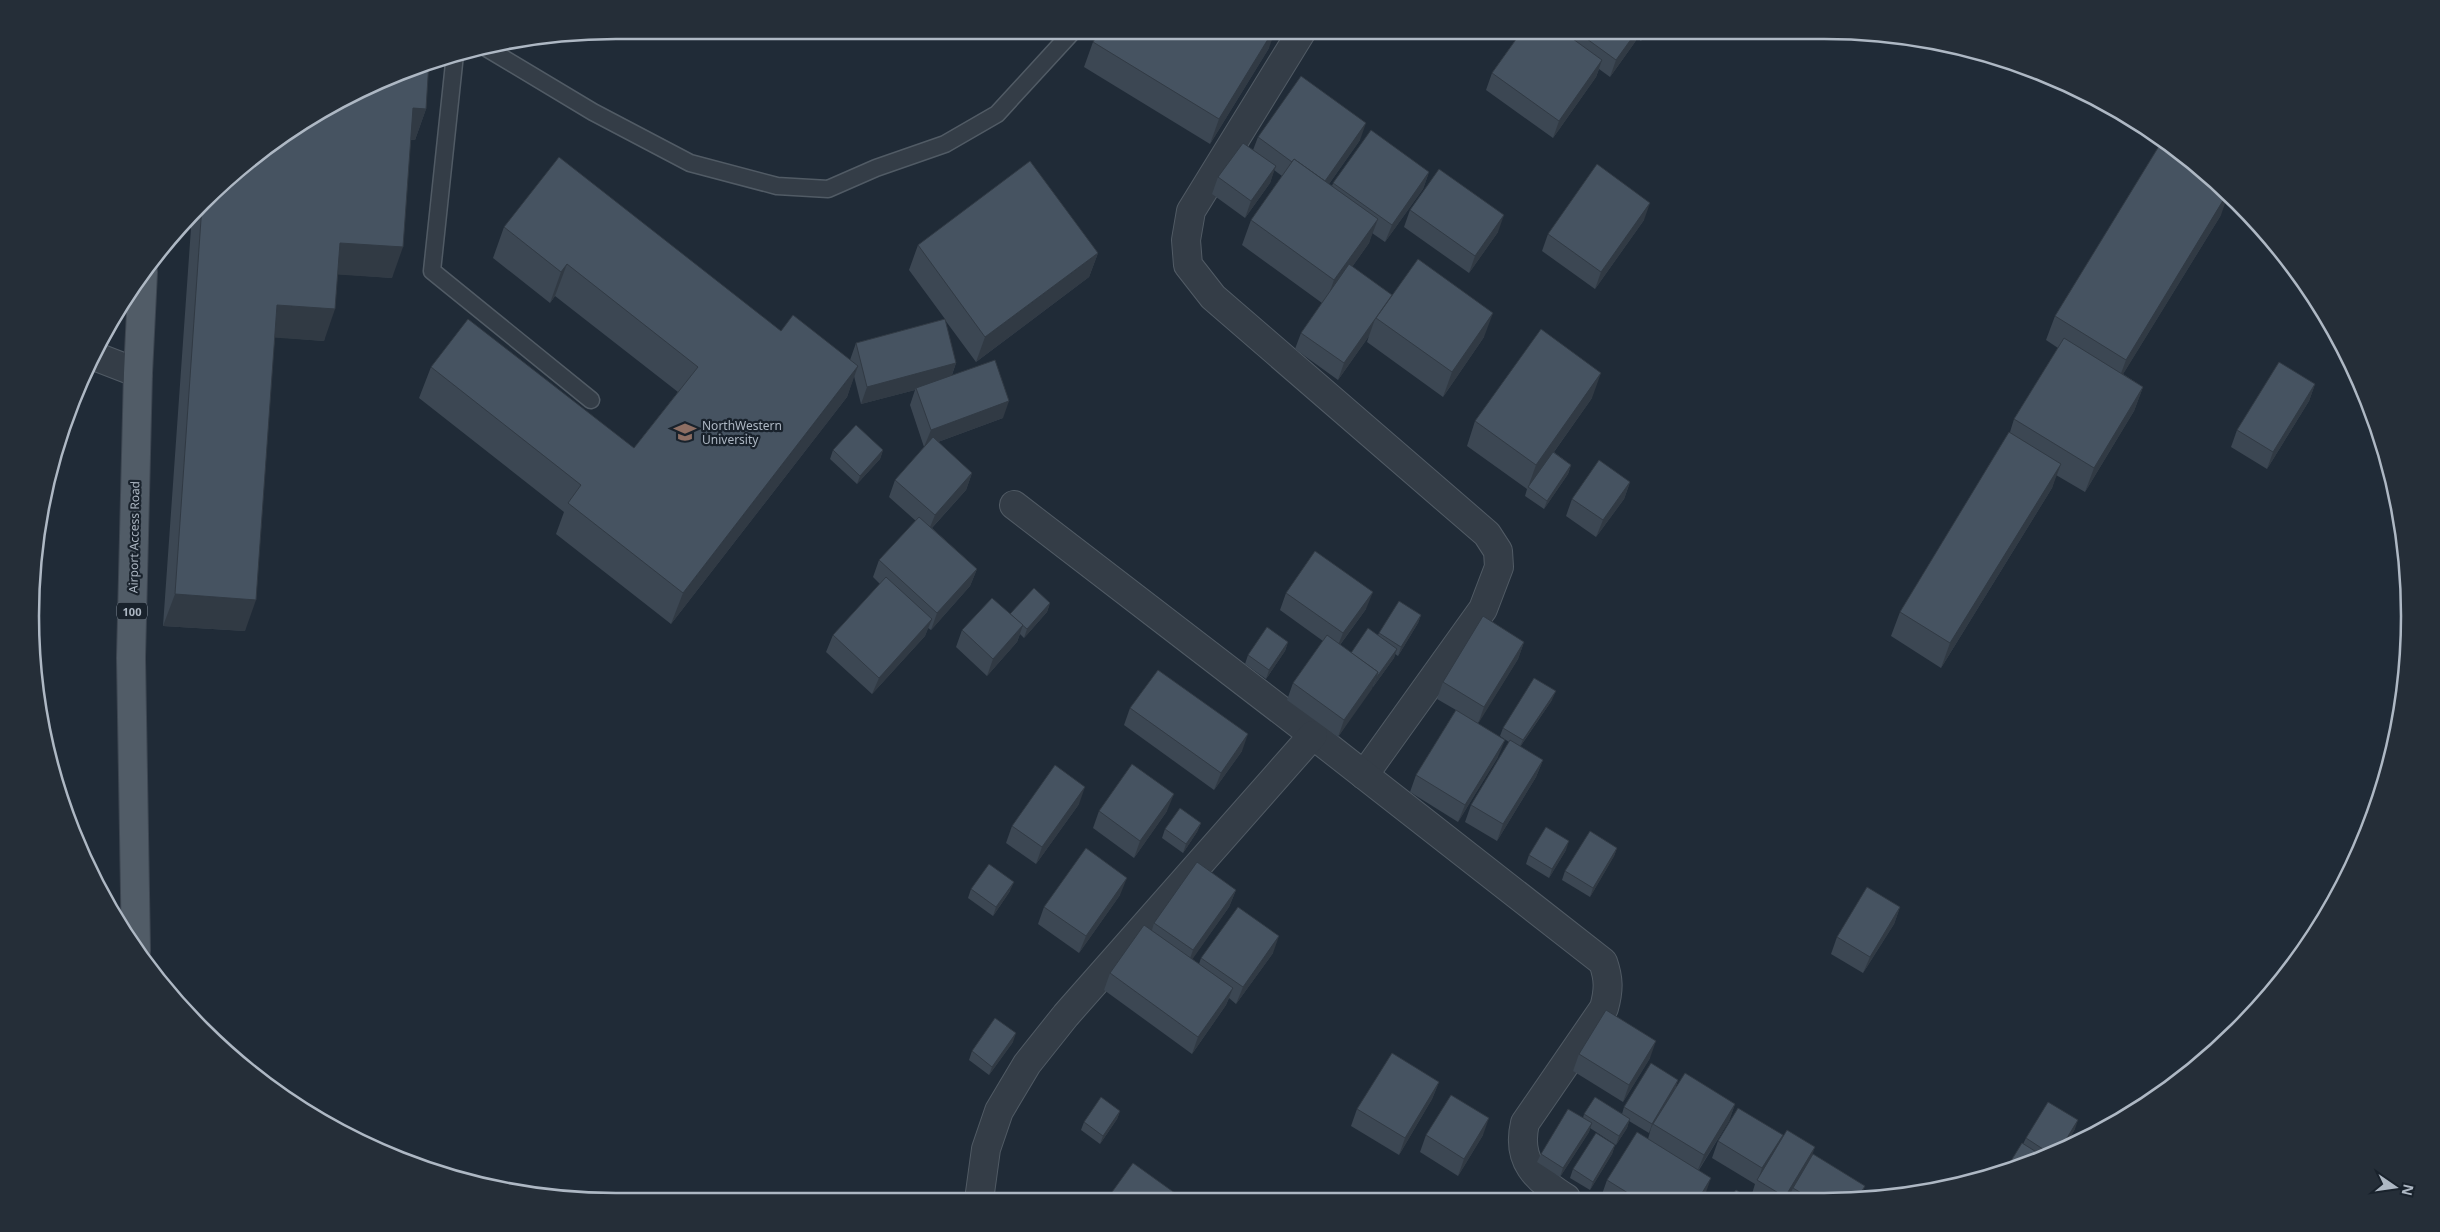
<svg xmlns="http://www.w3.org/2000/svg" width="2440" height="1232" viewBox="0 0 2440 1232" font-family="'Noto Sans',sans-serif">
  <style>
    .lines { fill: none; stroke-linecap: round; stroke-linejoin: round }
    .lane-casing { stroke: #515b65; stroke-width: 19 }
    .street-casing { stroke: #515b65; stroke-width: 30 }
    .primary-casing { stroke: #3d4651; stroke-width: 30 }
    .lane { stroke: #343d47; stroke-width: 16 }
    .street { stroke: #343d47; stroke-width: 28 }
    .primary { stroke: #515c67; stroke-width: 28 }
    .wall { fill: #3c4753 }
    .shaded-wall { fill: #313a44 }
    .building { fill: #465361; stroke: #313a44 }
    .labels { text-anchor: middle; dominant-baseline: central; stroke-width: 4.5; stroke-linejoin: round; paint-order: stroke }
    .shield { fill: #19222c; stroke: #818b96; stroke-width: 1 }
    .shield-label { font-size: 11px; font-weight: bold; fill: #aeb8c4 }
    .poi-label { font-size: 12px; fill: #aeb8c4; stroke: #19222c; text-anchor: start }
    .street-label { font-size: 12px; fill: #aeb8c4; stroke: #19222c }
    .rim { fill: none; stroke: #aeb8c4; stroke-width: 2.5 }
  </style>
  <rect width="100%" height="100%" fill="#202b37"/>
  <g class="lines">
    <g class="lane-casing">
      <g id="lane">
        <path d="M483,46l110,66 97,51 87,23 51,3 48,-21 69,-24 52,-30 77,-84"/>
        <path d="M455,54l-23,217 159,129"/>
      </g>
    </g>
    <g class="street-casing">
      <g id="street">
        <path d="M1302,31l-111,180 -5,29 2,25 25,32 274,237 11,17 1,16 -16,42 -119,166"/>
        <path d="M94,356l44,17"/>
        <path d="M1014,505l299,230 290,227c6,17 6,28 1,46l-79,115c-9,38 11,56 41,75"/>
        <path d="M979,1200l7,-51 13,-38 28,-47 39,-49 247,-280"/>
      </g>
    </g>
    <g class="primary-casing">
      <path id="primary" d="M136,951l-5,-293 7,-285 5,-101"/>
    </g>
    <use href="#lane" class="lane"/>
    <use href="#street" class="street"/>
    <use href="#primary" class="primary"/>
  </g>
  <g class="wall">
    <path d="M1522,31h126l-7,10 -4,-3 -2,4 -25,35 -11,-8 -3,8 -43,61 -67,-48 6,-17z"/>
    <path d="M1093,42l176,6 -59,96 -126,-77z"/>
    <path d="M426,109l-11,31h-4l-19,138 -54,-4 -14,67 -49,-4 -30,294 -82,-5 29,-412 67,-63z"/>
    <path d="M1258,137l102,3 -31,44 3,2 1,-3 96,-11 -6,17 -38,53 -13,-9 -3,10 -17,24 40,28 92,42 -41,60 -76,-55 2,-6 -31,44 -43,-31 6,-16 21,-30 -80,-58 9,-25 31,-44 -8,-6 -4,13 -25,35 -33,-24 6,-17 35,-27z"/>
    <path d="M1410,210l88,22 -29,41 -65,-46z"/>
    <path d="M2221,215l-98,159 20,13 -9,24 -49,81 -29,-17 -4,13 -111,180 -50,-32 9,-24 110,-180 4,-13 44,-71 -12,-8 9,-24z"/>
    <path d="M1644,220l-49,69 -53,-38 6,-17z"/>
    <path d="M504,227l277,104 69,29 6,-17 89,-24 -36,-49 9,-25 180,8 -9,24 -113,85 -31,-42 11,43 -4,12 51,43 -65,24 34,31 -6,17 -34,38 45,41 -7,17 -39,44 -3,-2 -3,8 -53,58 -46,-42 7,-17 47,-51 -7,-7 6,-17 37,-39 -27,-24 6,-17 30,-34 -1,1 -14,-42 5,-15 -54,14 -7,-28 -7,21 -176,227 -115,-90 8,-22 -145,-114 12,-31 203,81 44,-56 -123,-96 -5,7 -57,-45z"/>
    <path d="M2315,384l-6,17 -42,68 -36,-22 6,-17z"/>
    <path d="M1592,398l-38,54 17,13 -3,9 -24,35 -19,-13 2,-7 -60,-43 8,-25z"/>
    <path d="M833,450h50l-3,9 -23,25 -27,-25z"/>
    <path d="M1630,482l-6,17 -28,38 -30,-21 6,-17z"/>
    <path d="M1286,593l80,16 -26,36 11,8 27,-18 1,-2 42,-18 -3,8 -20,33 -3,-2 -1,4 -21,29 -1,-1 -34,51 -51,-37 6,-17 30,-42 -43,-31z"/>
    <path d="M1050,603l-3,9 -23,26 -4,-4 -3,8 -30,34 -31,-29 6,-17z"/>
    <path d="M1288,642l-3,9 -19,28 -21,-15 3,-9z"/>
    <path d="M1524,642l-6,17 -40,64 20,34 -40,65 -48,-30 6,-17 40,-65 -19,-11 6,-17z"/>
    <path d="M1552,700l-32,47 23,13 -7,17 -39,64 -32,-19 6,-17 38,-63 -9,-6 3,-8z"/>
    <path d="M1130,708l112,43 -28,39 -90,-65z"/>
    <path d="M1079,804l-43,60 -30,-21 6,-17z"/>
    <path d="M1099,811h68l-33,47 -41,-30z"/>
    <path d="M1201,823l-4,9 -14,21 -21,-15 3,-9z"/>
    <path d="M1617,848l-3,8 -24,41 -28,-17 3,-9z"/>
    <path d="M1566,850l-17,28 -23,-14 3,-9z"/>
    <path d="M971,889l39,2 -17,25 -25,-18z"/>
    <path d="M1236,890l-7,17 -37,52 7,5 2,-6 72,-5 -37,51 -7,-6 -3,7 -34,49 -88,-64 6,-17 42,-43 2,-7z"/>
    <path d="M1120,895l-41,58 -41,-29 6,-17z"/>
    <path d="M1900,907l-6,17 -31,49 -32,-19 6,-17z"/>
    <path d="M1013,1042l-24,33 -20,-15 3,-9z"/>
    <path d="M1579,1054l71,4 -27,44 -50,-31z"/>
    <path d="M1678,1080l-2,6 59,18 -6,17 -30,49 6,25 -2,3h-100l-2,-1 6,-17 41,-41 3,-11 -2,5 -20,-12 -2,7 -11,17 -26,-17 -1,4 -29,45 -23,-15 4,-8 42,-36 1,-4h38l2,-7z"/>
    <path d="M1439,1082l-7,17 -33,56 -48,-29 6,-17z"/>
    <path d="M1120,1111l-3,8 -17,25 -19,-14 3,-8z"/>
    <path d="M2075,1129l-12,20 -15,9 -42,11 17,-25 3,-6z"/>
    <path d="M1426,1135h57l-25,41 -38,-24z"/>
    <path d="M1783,1135l-2,6 31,14 49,42h-72l1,-2 -1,2h-38l4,-13 -43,-26 6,-17z"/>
    <path d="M1615,1145l-3,9 -22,36 -20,-12 3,-9z"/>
  </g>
  <g class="shaded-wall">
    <path d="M1273,31h2l-6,17 -59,96 9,-25z"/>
    <path d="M1637,31h2l-4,11 -25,35 6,-17z"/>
    <path d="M1644,31h4l-7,10z"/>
    <path d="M1602,60l-6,17 -43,61 6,-17z"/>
    <path d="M413,108l13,1 -11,31 -13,-1z"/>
    <path d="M1366,123l-6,17 -43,61 6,-17z"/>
    <path d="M1276,166l-6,17 -25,35 6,-17z"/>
    <path d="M1429,172l-6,17 -38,53 7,-17z"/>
    <path d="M2227,194l1,1 -7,20 -104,169 9,-24z"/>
    <path d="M1650,203l-6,17 -49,69 6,-17z"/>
    <path d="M1504,215l-6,17 -29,41 6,-17z"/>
    <path d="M1378,219l-9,24 -44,62 9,-25z"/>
    <path d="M340,243l63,4 -11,31 -63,-4z"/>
    <path d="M1098,253l-9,24 -113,85 9,-25z"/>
    <path d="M567,264l-12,32 -5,7 11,-31z"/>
    <path d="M277,305l58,4 -11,32 -58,-4z"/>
    <path d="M1493,313l-9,24 -41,60 9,-25z"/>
    <path d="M1375,319l-6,17 -31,44 6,-17z"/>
    <path d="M956,363l-6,17 -34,8 -1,2 -54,14 6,-17z"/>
    <path d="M858,366l-11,31 -176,227 12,-31z"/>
    <path d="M1601,373l-9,25 -63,89h-1l-1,3 9,-25z"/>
    <path d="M2315,384l-6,17 -42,68 6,-17z"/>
    <path d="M2143,387l-9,24 -49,81 9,-24z"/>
    <path d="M1009,401l-6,17 -79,29 7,-17z"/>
    <path d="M883,450l-3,9 -23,25 3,-8z"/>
    <path d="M2061,464l-9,24 -111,180 9,-25z"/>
    <path d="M1571,465l-3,9 -24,35 3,-8z"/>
    <path d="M972,473l-6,17 -38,42 7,-17z"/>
    <path d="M1630,482l-6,17 -28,38 7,-17z"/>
    <path d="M977,569l-7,17 -39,44 6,-17z"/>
    <path d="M1373,592l-7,17 -30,41 7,-17z"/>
    <path d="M175,594l81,6 -11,31 -82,-5z"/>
    <path d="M1050,603l-3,9 -23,26 3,-9z"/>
    <path d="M1421,615l-3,8 -20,33 3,-9z"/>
    <path d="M932,619l-7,17 -53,58 7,-16z"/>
    <path d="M1023,625l-6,17 -30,34 6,-17z"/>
    <path d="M1288,642l-3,9 -19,28 3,-9z"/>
    <path d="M1524,642l-6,17 -40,65 6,-17z"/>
    <path d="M1397,649l-3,9 -21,29 3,-9z"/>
    <path d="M1378,672l-6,17 -34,48 6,-17z"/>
    <path d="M1556,691l-4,9 -33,48 4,-8z"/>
    <path d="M1248,734l-6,17 -28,39 7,-17z"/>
    <path d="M1505,740l-7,17 -40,65 7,-17z"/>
    <path d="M1543,760l-7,17 -39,64 6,-17z"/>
    <path d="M1085,787l-6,17 -43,60 6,-17z"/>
    <path d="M1174,794l-7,17 -33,47 6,-17z"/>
    <path d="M1201,823l-4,9 -14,21 3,-9z"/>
    <path d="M1569,841l-3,9 -17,28 3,-9z"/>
    <path d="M1617,848l-3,8 -24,41 3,-9z"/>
    <path d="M1127,878l-7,17 -41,58 7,-17z"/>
    <path d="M1014,882l-4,9 -17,25 3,-9z"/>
    <path d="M1236,890l-7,17 -42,60 6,-17z"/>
    <path d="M1900,907l-6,17 -31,49 7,-16z"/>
    <path d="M1279,936l-6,17 -37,51 7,-17z"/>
    <path d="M1233,988l-7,17 -34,49 6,-17z"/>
    <path d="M1016,1033l-3,9 -24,33 3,-8z"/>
    <path d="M1656,1041l-6,17 -27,44 6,-17z"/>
    <path d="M1678,1080l-3,9 -22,35 -4,9 3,-9z"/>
    <path d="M1439,1082l-7,17 -33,56 6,-17z"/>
    <path d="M1735,1104l-6,17 -32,51 7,-17z"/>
    <path d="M1120,1111l-3,8 -17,25 3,-8z"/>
    <path d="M1489,1118l-6,17 -25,41 6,-17z"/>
    <path d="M1630,1119l-3,9 -11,17 3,-9z"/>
    <path d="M2078,1120l-3,9 -12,20 -4,2z"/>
    <path d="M1592,1123l-3,9 -29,45 3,-9z"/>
    <path d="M1783,1135l-6,17 -19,28 4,-12z"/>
    <path d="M1615,1145l-3,9 -22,36 3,-8z"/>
    <path d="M1815,1147l-6,17 -16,24 -4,9h-5z"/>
    <path d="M1711,1178l-6,17 -2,3h-4z"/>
    <path d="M1865,1186l-4,11h-3z"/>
  </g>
  <g class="building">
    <path d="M1101,30l172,1 -54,88 -126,-77z"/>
    <path d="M1522,31h40l40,29 -43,61 -67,-48z"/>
    <path d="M1576,31h61l-21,29z"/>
    <path d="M427,61h2l-3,48 -13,-1 -10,139 -63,-4 -5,66 -58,-4 -21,295 -81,-6 27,-389 57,-54 64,-43z"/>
    <path d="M1301,76l65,47 -41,58 -31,-22 -2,3 -34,-25z"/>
    <path d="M1371,130l58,42 -37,53 -59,-42z"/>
    <path d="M1243,143l33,23 -25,35 -33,-24z"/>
    <path d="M2159,146l50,31 18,17 -101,166 -71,-44z"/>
    <path d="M559,157l222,174 12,-16 65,51 -175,227 -115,-90 13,-18 -150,-118 37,-48 166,129 64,-81 -131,-103 -6,8 -57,-45z"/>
    <path d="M1294,159l84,60 -44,61 -83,-60z"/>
    <path d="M1030,161l68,92 -113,84 -67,-92z"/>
    <path d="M1597,164l53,39 -49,69 -53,-38z"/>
    <path d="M1439,169l65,46 -29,41 -65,-46z"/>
    <path d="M1418,259l75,54 -41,59 -76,-54z"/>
    <path d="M1349,264l43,31 -48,68 -43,-30z"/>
    <path d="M945,319l11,44 -89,24 -11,-44z"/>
    <path d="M1541,329l60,44 -65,92 -61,-44z"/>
    <path d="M2064,338l79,49 -49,81 -80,-49z"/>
    <path d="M995,360l14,41 -78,29 -15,-42z"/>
    <path d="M2279,362l36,22 -42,68 -36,-22z"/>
    <path d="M856,425l27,25 -23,26 -27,-26z"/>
    <path d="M2009,432l52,32 -111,179 -50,-31z"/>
    <path d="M933,437l39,36 -37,42 -40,-35z"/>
    <path d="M1553,452l18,13 -24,36 -19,-14z"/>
    <path d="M1599,460l31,22 -27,38 -31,-21z"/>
    <path d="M919,517l58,52 -40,44 -58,-53z"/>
    <path d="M1315,551l58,41 -30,41 -57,-40z"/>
    <path d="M886,577l46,42 -53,59 -46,-43z"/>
    <path d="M1034,588l16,15 -23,26 -17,-15z"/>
    <path d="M992,598l31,27 -30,34 -31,-29z"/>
    <path d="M1399,601l22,14 -20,32 -22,-14z"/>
    <path d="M1483,616l41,26 -40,65 -41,-25z"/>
    <path d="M1267,627l21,15 -19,28 -21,-15z"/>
    <path d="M1368,628l29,21 -21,29 2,-6 -27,-19z"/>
    <path d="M1327,635l51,37 -34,48 -51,-37z"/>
    <path d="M1158,670l90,64 -27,39 -91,-65z"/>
    <path d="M1534,678l22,13 -33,49 -20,-12z"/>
    <path d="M1456,710l49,30 -40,65 -49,-30z"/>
    <path d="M41,724h8l-1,33z"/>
    <path d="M1510,740l33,20 -40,64 -32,-19z"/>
    <path d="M1132,764l42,30 -34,47 -41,-30z"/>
    <path d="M1055,765l30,22 -43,60 -30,-21z"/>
    <path d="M1180,808l21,15 -15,21 -21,-15z"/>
    <path d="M1546,827l23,14 -17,28 -23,-14z"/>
    <path d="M1590,831l27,17 -24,40 -28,-17z"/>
    <path d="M1086,848l41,30 -41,58 -42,-29z"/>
    <path d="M1197,862l39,28 -43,60 -39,-27z"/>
    <path d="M989,864l25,18 -18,25 -25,-18z"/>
    <path d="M1867,887l33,20 -30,50 -33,-20z"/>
    <path d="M1238,907l41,29 -36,51 -42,-29z"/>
    <path d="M1144,925l89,63 -35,49 -88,-64z"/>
    <path d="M1606,1010l50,31 -27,44 -50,-31z"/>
    <path d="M995,1018l21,15 -24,34 -20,-16z"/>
    <path d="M1392,1053l47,29 -34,56 -48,-29z"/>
    <path d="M1651,1063l27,17 -26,44 -28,-17z"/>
    <path d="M1685,1073l50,31 -31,51 -51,-31z"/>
    <path d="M1451,1095l38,23 -25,41 -38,-24z"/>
    <path d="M1101,1097l19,14 -17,25 -19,-14z"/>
    <path d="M1595,1097l35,22 -11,17 -35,-22z"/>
    <path d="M2048,1102l30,18 -19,31 -7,4 -26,-17z"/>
    <path d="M1738,1108l45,27 -21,33 -44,-27z"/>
    <path d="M1568,1109l24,14 -29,45 -22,-14z"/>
    <path d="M1787,1130l28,17 -30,50 -28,-17z"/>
    <path d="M1637,1132l74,46 -12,20h-63l-29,-18z"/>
    <path d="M1596,1133l19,12 -22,37 -20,-13z"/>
    <path d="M2022,1143l24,15 -40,11z"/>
    <path d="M1813,1154l52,32 -7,11h-50l-15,-9z"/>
    <path d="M1133,1163l46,33 -3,3h-69z"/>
    <path d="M1736,1190l11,7h-16z"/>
  </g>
  <defs>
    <g id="university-bare" transform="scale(1.725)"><path d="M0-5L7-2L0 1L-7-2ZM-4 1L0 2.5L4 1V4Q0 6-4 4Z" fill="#8d6e63" stroke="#19222c" stroke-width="2.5" paint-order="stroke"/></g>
  </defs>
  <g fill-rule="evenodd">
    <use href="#university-bare" x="685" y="432"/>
  </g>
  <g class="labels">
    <rect class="shield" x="117" y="602.5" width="30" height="17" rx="4"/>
    <g class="shield-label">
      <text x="132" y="611">100</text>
    </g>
    <g class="poi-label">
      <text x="702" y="425">NorthWestern<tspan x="702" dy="14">University</tspan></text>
    </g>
    <g class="street-label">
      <text transform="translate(134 537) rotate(-89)">Airport Access Road</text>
    </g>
  </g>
  <path d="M0 0H2440V1232H0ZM616 39H1824A577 577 0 0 1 2401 616V616A577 577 0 0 1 1824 1193H616A577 577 0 0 1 39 616V616A577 577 0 0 1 616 39Z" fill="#252e38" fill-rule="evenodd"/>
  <path class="rim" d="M616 39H1824A577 577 0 0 1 2401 616V616A577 577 0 0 1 1824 1193H616A577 577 0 0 1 39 616V616A577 577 0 0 1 616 39Z"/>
  <g transform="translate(2395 1187) rotate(103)" stroke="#19222c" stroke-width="4" paint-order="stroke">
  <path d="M0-4L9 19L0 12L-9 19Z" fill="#aeb8c4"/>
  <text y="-8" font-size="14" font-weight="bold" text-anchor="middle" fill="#aeb8c4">N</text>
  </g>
</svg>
